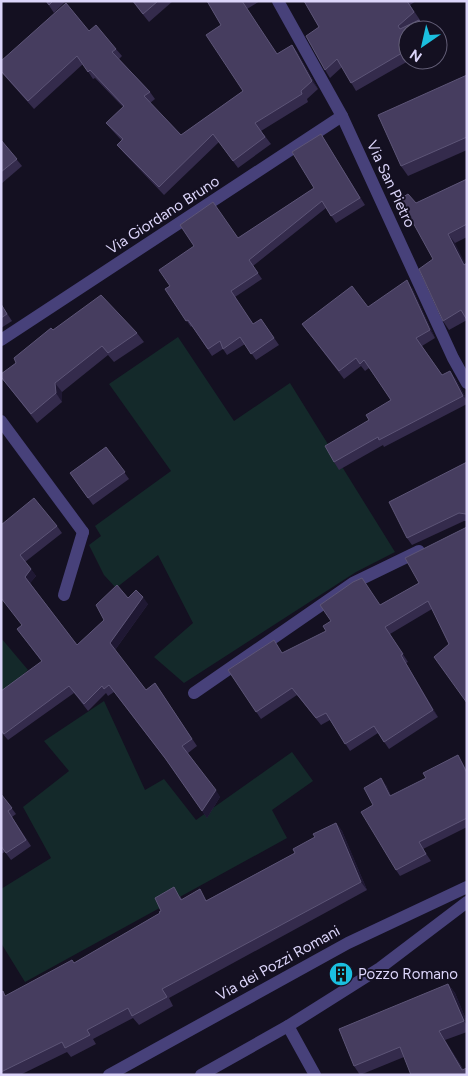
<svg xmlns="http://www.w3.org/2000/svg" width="468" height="1076" viewBox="0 0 468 1076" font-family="Figtree,sans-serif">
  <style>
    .green { fill: #14292a }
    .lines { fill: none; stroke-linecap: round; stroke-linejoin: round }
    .service { stroke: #47417a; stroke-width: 12 }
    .minor { stroke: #47417a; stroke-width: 12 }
    .tertiary { stroke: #47417a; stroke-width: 12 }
    .wall { fill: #342b4c }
    .shaded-wall { fill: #1f1833 }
    .building { fill: #463d5f; stroke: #5d5577 }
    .labels { text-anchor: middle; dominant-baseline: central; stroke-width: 4; stroke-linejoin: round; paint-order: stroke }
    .street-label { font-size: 15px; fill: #dcd5fa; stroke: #141021 }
    .poi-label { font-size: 15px; fill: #dcd5fa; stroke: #141021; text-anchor: start }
  </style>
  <rect width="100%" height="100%" fill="#141021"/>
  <g class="green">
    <path d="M178,337l56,84 56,-38 105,169 -39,20 -172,111 -30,-26 39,-34 -35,-68 -42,33 -12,-13 -15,-30 12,-9 -6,-10 76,-55 -62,-87z"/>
    <path d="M1,638l27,32 -27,25z"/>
    <path d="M104,701l41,89 19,-11 32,41 96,-68 21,29 -41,29 15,28 -262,144 -24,-39v-54l50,-31 -28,-51 46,-36 -25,-30z"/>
  </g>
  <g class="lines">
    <g class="service">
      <path d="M64,595l19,-63"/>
      <path d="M194,693l159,-110 66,-32"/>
      <path d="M288,1026l27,49"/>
    </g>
    <g class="minor">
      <path d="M1,340l341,-224"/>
      <path d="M1,421l82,111"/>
      <path d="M109,1075l239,-132 119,-56"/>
      <path d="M201,1075l87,-49 92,-58 87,-66"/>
    </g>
    <path class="tertiary" d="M278,1l64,115 111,242 14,25"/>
  </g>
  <g class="wall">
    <path d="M46,1h20l-12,12z"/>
    <path d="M132,1h41l-24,21z"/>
    <path d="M207,1h53l-13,8 30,45 15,-9 5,7 21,37 -11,10 1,3 -47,29 10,13 -33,24 -19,-26 -55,53 -41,-43 -6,-7 5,-4 -10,-11 -6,-7 17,-16 -28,-29 -2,1 -10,-15 -49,45 -33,-37v-11l88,-30 27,18 6,7 -3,3 31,33 5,7 -5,4 31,32 62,-44 -22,-66z"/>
    <path d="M304,1h112l-6,4 10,15 -12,10v30h2l-54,31 -14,-24 -12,11 -5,-8 -6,-43z"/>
    <path d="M467,75v75l-59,26 -7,-10z"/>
    <path d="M321,134l44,71 -29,18 -10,-15 -73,58 9,13 -27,18 18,27 8,-5 18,26 -23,15 -11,-16 -18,11 -4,-6 -11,7 -20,-30 -1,1 -26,-38 73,-51 76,-50z"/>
    <path d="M1,140l21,26 -21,18z"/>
    <path d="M467,179v58l-12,6 12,77 -18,10 -6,-9 -10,-62 -17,-56z"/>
    <path d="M412,288l23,50 -13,8 20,29 13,3 12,22v4l-83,43 -1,-2 -44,25 -5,-8 35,-42 22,-20 -22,-32 -4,3 -4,-5 -17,13 -42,-55 66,-17z"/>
    <path d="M1,304l11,17 -11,7z"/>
    <path d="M137,333l7,9 -30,20 -6,-7 -46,37v10l-25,21 -36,-46 15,-14z"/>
    <path d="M106,447l23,32 -36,26 -23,-32z"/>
    <path d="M467,462v59h-3l-52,24 -5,-7z"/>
    <path d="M1,525l56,1 5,7 -37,29 11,14 -6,7 47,62 51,-47 20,6 -33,46 31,40 9,-7 42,63 -9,7 32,44 -13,21 -37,-53 -56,-73 -6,4 -2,-3 -18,18 -14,-18 -66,47 -7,-8v-41l41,-29 -25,-33 5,-4z"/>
    <path d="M465,528l-16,116 -17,-35 -42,25 18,28 -2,1 32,54 -49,32 -11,-16 -28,18 -20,-31 -9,5 -24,-30 -36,24 -33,-49 55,-17 97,-48 39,-22z"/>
    <path d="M462,762l5,9v56l-44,22 8,12 -31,15 -4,-6 -23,-65 13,-20 5,11z"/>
    <path d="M1,794l15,20 -4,3 19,29 -20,14 -6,-8 -4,2z"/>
    <path d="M336,823l6,8 25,59 -198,108 4,8 -34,19 -6,-7 -40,21 3,5 -25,13 -4,-5 -47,23h-19v-83l5,4 68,-33 86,-50 20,-17 2,3 25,1 88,-47 20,-16z"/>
    <path d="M448,984l7,9 12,29v10l-22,8 18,29 4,6 -63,-18 -44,18 -6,-9z"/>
  </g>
  <g class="shaded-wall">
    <path d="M292,45l5,7 21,37 -6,-8z"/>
    <path d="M448,234l7,9 12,24 -3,-2z"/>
    <path d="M407,280l5,8 23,50 -5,-8z"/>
    <path d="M450,371l5,7 12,22 -4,-4z"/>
    <path d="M55,383l7,9v10l-6,-9z"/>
    <path d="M31,569l5,7 -6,7 -5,-6z"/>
    <path d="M143,597l5,7 -33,46 -5,-7z"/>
    <path d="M401,655l5,8 32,54 -5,-7z"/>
    <path d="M458,755l4,7 5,9v2z"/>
    <path d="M381,778l5,7 9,18 -5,-7z"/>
    <path d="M216,790l4,7 -13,21 -5,-7z"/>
    <path d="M336,823l6,8 25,59 -6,-8z"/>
    <path d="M448,984l7,9 12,29v3l-3,-4z"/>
    <path d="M439,1031l6,9 21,35 -4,-5z"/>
  </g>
  <g class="building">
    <path d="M46,1h7l-4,4z"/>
    <path d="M133,1h25l-15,13z"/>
    <path d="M207,1h35l35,53 15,-9 20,36 -11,10 1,3 -47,29 10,14 -32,24 -20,-27 -54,53 -42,-42 6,-6 -17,-16 18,-17 -34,-36 -2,2 -11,-16 -49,45 -27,-30v-10l65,-58 23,28 7,-6 20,24 -4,3 38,40 -6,4 37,39 62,-44 -37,-56 15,-10z"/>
    <path d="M304,1h103l7,11 -16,14 2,3 19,-9 6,10h-17v21l-6,2 -51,30 -14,-24 -12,11 -19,-34 13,-9z"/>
    <path d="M467,75v62l-66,29 -23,-51z"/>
    <path d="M321,134l39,64 -29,18 -9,-15 -73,59 9,13 -27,18 22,33 8,-5 13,19 -23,16 -11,-17 -17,12 -3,-8 -12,8 -20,-29 -2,1 -21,-32 5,-3 -11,-16 35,-24 -14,-21 33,-23 25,36 76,-50 -22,-36z"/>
    <path d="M1,140l16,19 -16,13z"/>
    <path d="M467,179v45l-19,10 16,31 3,-2v57l-6,-10 -18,11 -24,-52 14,-10 -33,-60 8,-5 8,9z"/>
    <path d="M407,280l23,50 -14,8 26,37 8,-4 13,25 -84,44 -1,-3 -44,25 -9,-16 44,-26 -3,-5 25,-15 -27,-40 -4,4 -4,-6 -17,13 -37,-47 50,-38 16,21z"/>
    <path d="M101,295l36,38 -29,20 -6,-7 -47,37 1,10 -25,21 -30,-37v-3l15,-11 -2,-5 37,-30 2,2z"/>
    <path d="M1,304l6,10 -6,4z"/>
    <path d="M106,447l19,25 -37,26 -18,-25z"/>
    <path d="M467,462v53l-1,-1 -7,-1 -52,25 -18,-36z"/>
    <path d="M34,498l23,28 -37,29 11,14 -6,8 52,68 27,-25 -8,-15 21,-20 11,13 8,-8 7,7 -33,46 36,47 9,-7 37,56 -10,7 34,44 -14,21 -37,-53 -56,-73 -5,4 -2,-3 -18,18 -15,-18 -65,48 -3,-4v-39l41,-30 -25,-32 5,-4 -21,-27v-73z"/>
    <path d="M467,527v176l-33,-46 15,-13 -21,-43 -43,26 18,27 -2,1 32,55 -49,32 -10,-16 -29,18 -19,-31 -10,5 -24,-30 -36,24 -28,-42 46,-30 8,13 44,-22 -3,-5 8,-5 -11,-16 33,-23 9,-4 18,27 39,-22 -14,-25z"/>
    <path d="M458,755l9,18v45l-48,24 7,12 -30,16 -35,-58 12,-7 -9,-17 17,-10 9,18 36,-18 -3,-5z"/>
    <path d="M1,794l11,14 -4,3 18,29 -20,13 -5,-7z"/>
    <path d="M336,823l25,59 -199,107 5,8 -35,19 -4,-8 -41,22 3,5 -25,13 -3,-6 -61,30v-80l2,-1 2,5 67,-36 2,3 86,-50 -1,-1 2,-1 -6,-13 19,-11 7,13 19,-11 6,12 89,-48 -2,-4 22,-12 -2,-3z"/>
    <path d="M448,984l16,37 -25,10 23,39 5,-2v7h-56l-11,-28 -46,19 -15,-37z"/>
  </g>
  <defs>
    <g id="building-disc" transform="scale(1.25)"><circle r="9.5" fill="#1bbfdf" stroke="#141021"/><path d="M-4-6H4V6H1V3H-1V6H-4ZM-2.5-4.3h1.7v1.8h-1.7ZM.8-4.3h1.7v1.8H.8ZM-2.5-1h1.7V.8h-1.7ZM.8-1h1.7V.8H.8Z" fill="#111"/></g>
  </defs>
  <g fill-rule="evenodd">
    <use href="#building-disc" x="341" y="974"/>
  </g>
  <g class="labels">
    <g class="street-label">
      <text transform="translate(391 184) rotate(65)">Via San Pietro</text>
      <text transform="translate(163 215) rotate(-33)">Via Giordano Bruno</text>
      <text transform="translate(278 963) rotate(-29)">Via dei Pozzi Romani</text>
    </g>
    <g class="poi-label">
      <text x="358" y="974">Pozzo Romano</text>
    </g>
  </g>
  <rect width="468" height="1076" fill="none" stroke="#dcd5fa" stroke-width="5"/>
  <g transform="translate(423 45) rotate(214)"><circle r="24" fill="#141021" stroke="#645f78"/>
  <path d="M0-4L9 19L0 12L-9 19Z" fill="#1bbfdf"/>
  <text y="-8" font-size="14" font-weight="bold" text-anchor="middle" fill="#dcd5fa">N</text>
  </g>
</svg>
